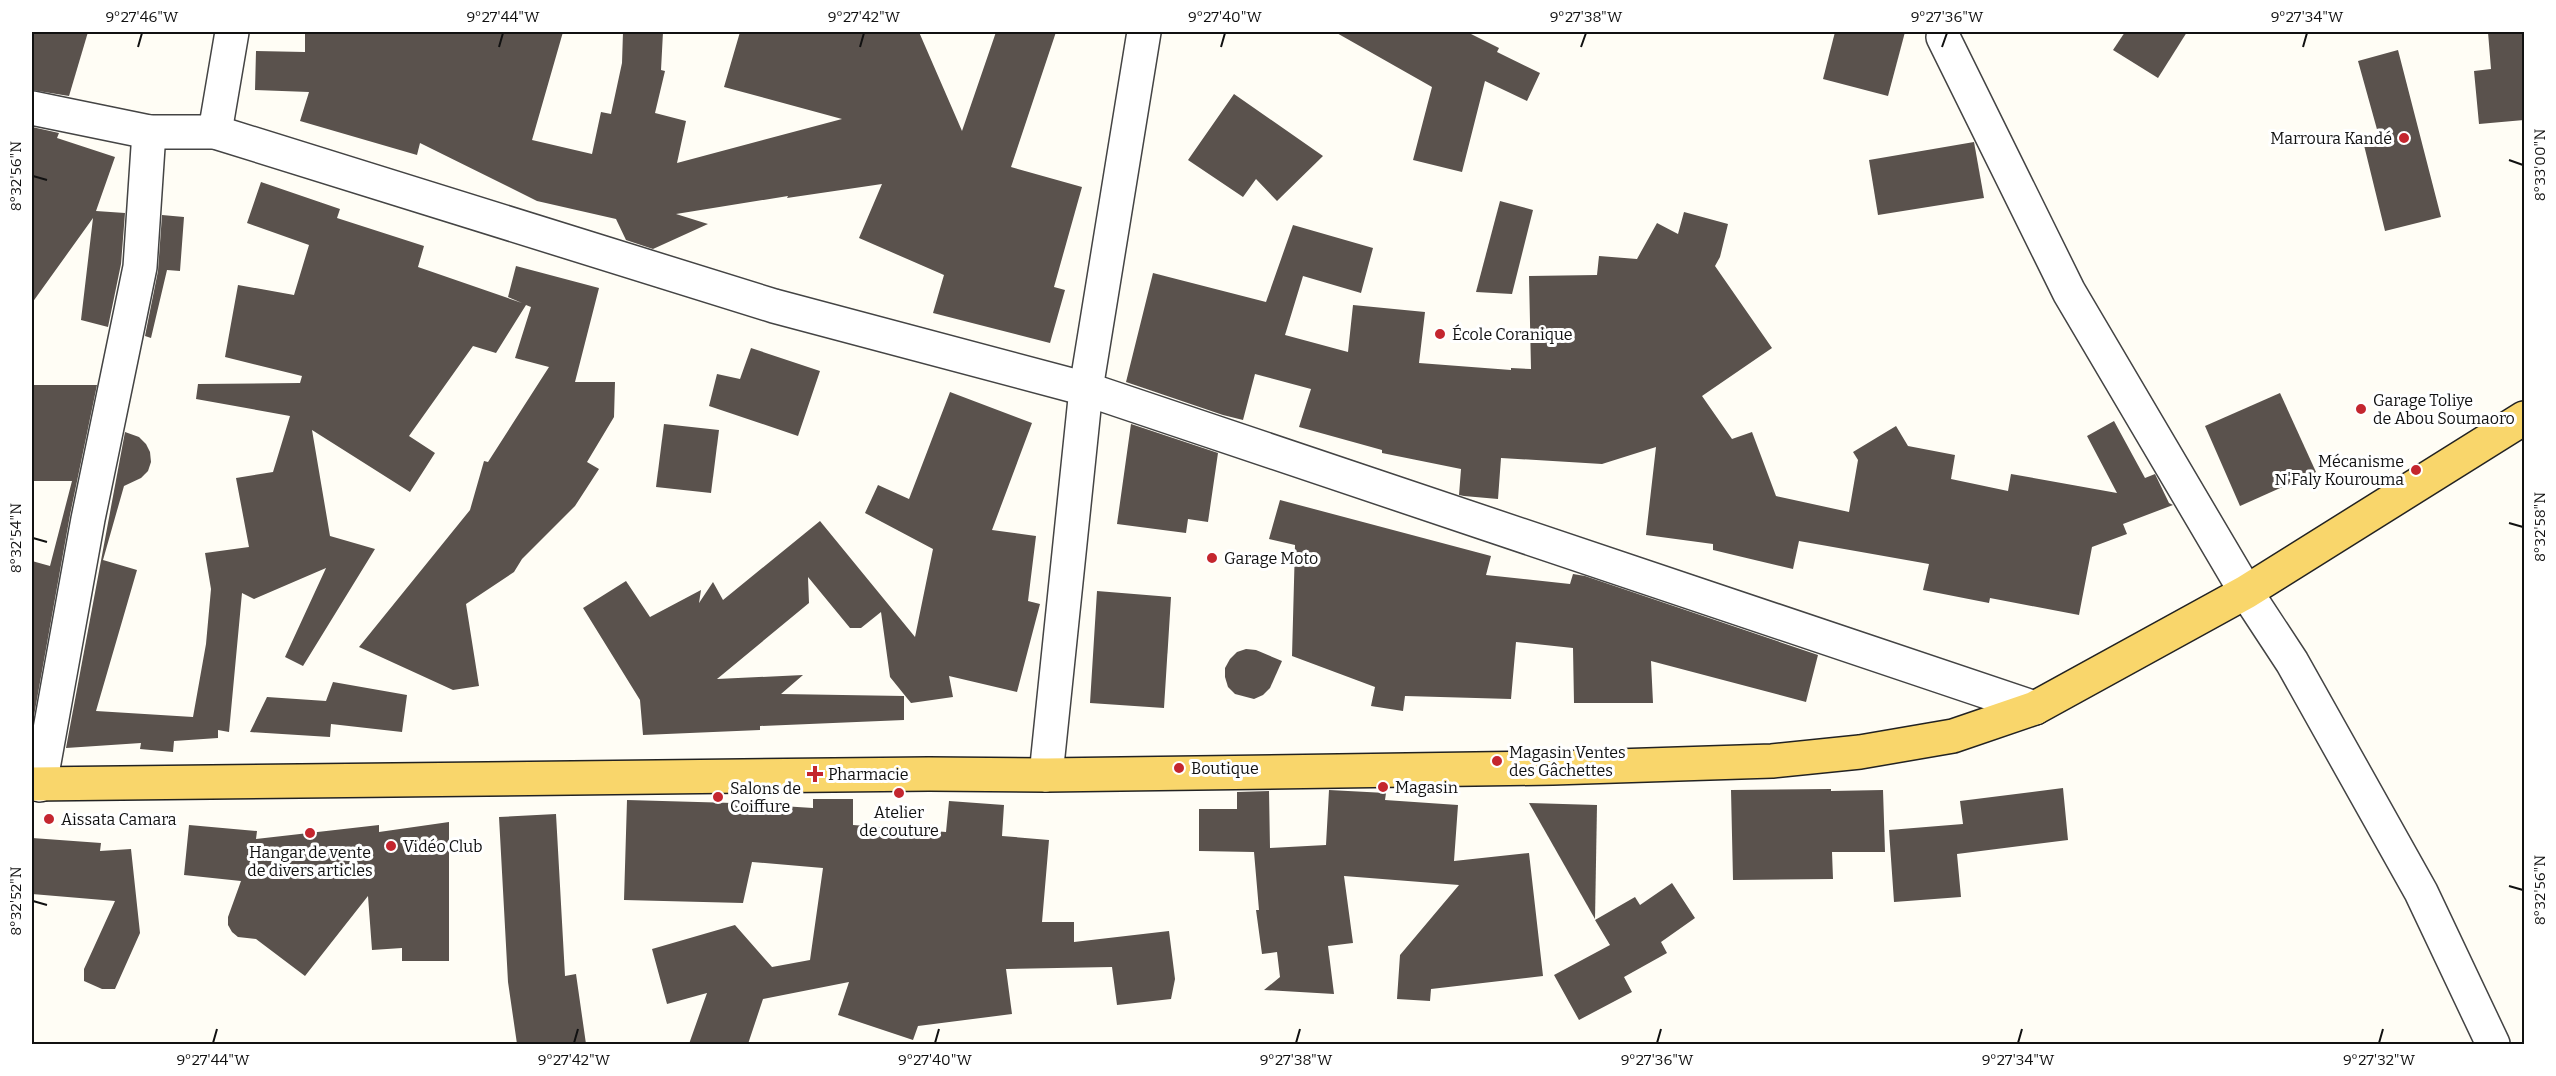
<svg xmlns="http://www.w3.org/2000/svg" width="2556" height="1076" viewBox="0 0 2556 1076" font-family="Bitter,serif">
  <style>
    .building { fill: #5a524d }
    .lines { fill: none; stroke-linecap: round; stroke-linejoin: round }
    .street-casing { stroke: #444; stroke-width: 36 }
    .primary-casing { stroke: #222; stroke-width: 36 }
    .street { stroke: #fff; stroke-width: 33 }
    .primary { stroke: #f9d66b; stroke-width: 33 }
    .ticks { fill: none; stroke: #111; stroke-width: 2 }
    .poi-dot { fill: #c4262e; stroke: #fff; stroke-width: 2 }
    .labels { text-anchor: middle; dominant-baseline: central; stroke-width: 6; stroke-linejoin: round; paint-order: stroke }
    .poi-label { font-size: 16px; fill: #111; stroke: #fff; text-anchor: start }
    .neatline { fill: none; stroke: #111; stroke-width: 2 }
    .ticks-label { font-size: 15px; text-anchor: middle; fill: #111 }
  </style>
  <rect width="100%" height="100%" fill="#fffdf5"/>
  <g class="building">
    <path d="M32,32h56l-19,64 -37,-6z"/>
    <path d="M305,32h258l-31,108 60,14 9,-42 10,2 11,-51 1,-31h40l-2,38 4,1 -10,42 31,8 -9,42 165,-44 -118,-32 16,-55h179l43,99 34,-99h60l-45,135 71,20 -28,100 11,3 -15,53 -117,-30 11,-38 -85,-37 23,-54 -95,14 1,-2 -112,18 32,10 -55,25 -27,-9 -10,-21 -79,-18 -117,-58 -3,12 -117,-34 9,-29 -54,-2 1,-39 49,1z"/>
    <path d="M1335,32h132l32,16 -2,4 43,21 -13,28 -42,-20 -23,91 -49,-12 19,-73z"/>
    <path d="M1835,32h70l-17,64 -65,-17z"/>
    <path d="M2125,32h62l-29,46 -45,-28z"/>
    <path d="M2488,32h36v88l-45,4 -5,-53 17,-2z"/>
    <path d="M2398,50l43,167 -56,14 -23,-94 16,-4 -20,-72z"/>
    <path d="M1234,94l89,62 -46,45 -21,-22 -13,18 -55,-37z"/>
    <path d="M32,127l27,6 -2,5 58,19 -19,54 29,2 -4,51 -13,63 -27,-7 12,-102 -61,85z"/>
    <path d="M1974,142l10,56 -106,17 -9,-55z"/>
    <path d="M261,182l79,27 -3,9 87,28 -6,21 104,36 -14,-6 8,-31 83,22 -24,94h40l-1,35 -27,45 12,7 -24,37 -53,53 -8,13 -48,32 13,82 -26,4 -94,-43 111,-137 14,-49 4,1 61,-95 -34,-9 16,-51 -5,-2 -30,48 -23,-7 -64,90 26,17 -25,39 -98,-62 18,106 45,13 -72,117 -18,-9 41,-89 -72,31 -12,-6 -13,139 -11,-2v8l-44,3 -1,11 -33,-3 1,-6 -75,5 59,-316 14,5 7,7 4,8 1,10 -3,9 -7,7 -17,8 -21,74 34,10 -41,141 97,6 13,-73 5,-55 -6,-36 44,-6 -13,-69 37,-6 17,-56 -94,-17 2,-15 102,-1 2,-7 -77,-19 13,-72 56,10 15,-50 -62,-22z"/>
    <path d="M1500,201l33,9 -21,84 -36,-2z"/>
    <path d="M1684,212l44,12 -8,33 -5,9 57,82 -70,48 30,43 20,-7 24,64 73,16 9,-52 -5,-8 43,-26 12,20 47,9 -4,24 57,12 3,-17 106,19 -30,-57 27,-15 31,57 10,-4 14,29 4,2 -50,19 4,10 -35,13 -13,68 -89,-17 -1,5 -66,-13 6,-26 -130,-23 -6,28 -80,-19v-6l-67,-9 10,-88 -54,17 -101,-6 -3,41 -34,-3 -5,-1 2,-26 -79,-16v-3l-83,-23 12,-38 -56,-15 -12,46 -20,-5 -97,-33 27,-109 113,29 27,-77 80,23 -12,45 -58,-17 -18,59 63,17 5,-47 72,7 -6,51 92,7v-2l20,1 -2,-93 68,-1 2,-19 38,3 20,-36 21,11z"/>
    <path d="M162,215l22,2 -4,54 -13,-1 -16,68 -6,-2 13,-65z"/>
    <path d="M751,348l69,23 -22,65 -89,-30 8,-32 23,5z"/>
    <path d="M32,385h65l-27,130 -38,212v-166l18,5 22,-85h-40z"/>
    <path d="M950,392l82,31 -40,107 44,6 -8,65 12,3 -23,88 -68,-16 4,21 -42,6 -21,-26 -9,-65 -20,16h-11l-42,-51 1,26 -92,76 86,-4 -22,19 123,2v24l-144,6v4l-117,5 -3,-35 -57,-92 43,-27 24,36 51,-27 -2,13 14,-21 10,18 97,-79 95,116 18,-88 -68,-36 13,-28 31,14z"/>
    <path d="M2280,393l36,79 -76,34 -35,-80z"/>
    <path d="M664,424l55,6 -8,63 -55,-6z"/>
    <path d="M1131,424l87,29 -10,69 -20,-3 -2,14 -69,-9z"/>
    <path d="M1280,500l211,56 -5,19 84,9 3,-10 12,2 233,79 -12,47 -155,-41 2,42h-79l-1,-55 -57,-6 -5,57 -106,-3 -2,15 -32,-5 4,-19 -83,-31 3,-111 -26,-6z"/>
    <path d="M1097,591l74,6 -7,111 -74,-5z"/>
    <path d="M1246,649l10,1 26,11 -12,27 -7,7 -9,4 -19,-5 -7,-7 -3,-10v-9l5,-9 7,-7z"/>
    <path d="M333,682l74,13 -5,37 -71,-8 -1,13 -80,-5 17,-35 59,4z"/>
    <path d="M2063,788l5,52 -111,14 4,43 -67,5 -5,-72 74,-6 -3,-23z"/>
    <path d="M1831,789v2l52,-1 2,62h-53l1,27 -100,1 -2,-90z"/>
    <path d="M1329,790l57,3 -1,7 73,5 -4,56 75,-8 14,123 -112,13 -1,12 -33,-2 3,-44 59,-70 -115,-9 9,67 -25,3 6,48 -70,-4 16,-13 -3,-25 -15,2 -6,-44h3l-5,-58 -55,-1v-42h38v-17l32,-1 1,57 56,-3z"/>
    <path d="M813,799h40v26l93,7 3,-31 55,4 -2,31 47,4 -7,82h32v20l95,-11 6,48 -4,20 -54,6 -5,-38 -106,2 6,45 -94,12 -5,14 -75,-25 11,-33 -86,17 -15,45h-59l18,-51 -40,11 -15,-55 83,-24 37,42 38,-7 13,-92 -71,-6 -9,41 -119,-3 3,-100 106,3 80,5z"/>
    <path d="M1529,803l68,2 -2,114z"/>
    <path d="M556,814l9,162 11,-2 10,70h-69l-9,-62 -9,-165z"/>
    <path d="M449,822v139h-47v-13l-30,2 -4,-54 -63,80 -49,-37 -18,-2 -6,-5 -4,-7v-8l13,-36 -57,-6 5,-50 68,6 -1,8 123,-14v7z"/>
    <path d="M32,838l69,5 -1,8 31,-2 9,84 -25,56h-13l-18,-8v-12l31,-68 -83,-7z"/>
    <path d="M1672,883l23,35 -34,24 6,11 -43,24 8,15 -53,28 -25,-45 56,-30 -15,-25 40,-23 5,8z"/>
  </g>
  <g class="lines">
    <g class="street-casing">
      <g id="street">
        <path d="M1943,37l126,255 177,300 46,70 129,230 72,152"/>
        <path d="M32,108l117,24h66l559,174 312,83 949,319"/>
        <path d="M215,132l17,-100"/>
        <path d="M1046,775l40,-386 58,-357"/>
        <path d="M40,785l48,-266 52,-252 9,-135"/>
      </g>
    </g>
    <g class="primary-casing">
      <path id="primary" d="M32,784l897,-10 117,1 507,-7 219,-7 88,-9 93,-16 82,-28 211,-116 278,-174"/>
    </g>
    <use href="#street" class="street"/>
    <use href="#primary" class="primary"/>
  </g>
  <path class="ticks" d="M138,47l4,-14M499,47l4,-14M860,47l4,-14M1221,47l4,-14M1581,47l5,-14M1942,47l5,-14M2303,47l4,-14M2509,160l14,5M33,176l14,4M2509,523l14,4M33,538l14,4M2509,886l14,4M33,901l14,4M213,1043l4,-14M574,1043l4,-14M935,1043l4,-14M1296,1043l4,-14M1657,1043l4,-14M2018,1043l4,-14M2379,1043l4,-14"/>
  <g class="poi-dot">
    <circle cx="2404" cy="138" r="6"/>
    <circle cx="1440" cy="334" r="6"/>
    <circle cx="2361" cy="409" r="6"/>
    <circle cx="2416" cy="470" r="6"/>
    <circle cx="1212" cy="558" r="6"/>
    <circle cx="1497" cy="761" r="6"/>
    <circle cx="1179" cy="768" r="6"/>
    <path d="M812 765h6v6h6v6h-6v6h-6v-6h-6v-6h6z"/>
    <circle cx="1383" cy="787" r="6"/>
    <circle cx="899" cy="793" r="6"/>
    <circle cx="718" cy="797" r="6"/>
    <circle cx="49" cy="819" r="6"/>
    <circle cx="310" cy="833" r="6"/>
    <circle cx="391" cy="846" r="6"/>
  </g>
  <g class="labels">
    <g class="poi-label">
      <text x="2392" y="138" text-anchor="end">Marroura Kandé</text>
      <text x="1452" y="334">École Coranique</text>
      <text x="2373" y="400">Garage Toliye<tspan x="2373" dy="18">de Abou Soumaoro</tspan></text>
      <text x="2404" y="461" text-anchor="end">Mécanisme<tspan x="2404" dy="18">N'Faly Kourouma</tspan></text>
      <text x="1224" y="558">Garage Moto</text>
      <text x="1509" y="752">Magasin Ventes<tspan x="1509" dy="18">des Gâchettes</tspan></text>
      <text x="1191" y="768">Boutique</text>
      <text x="828" y="774">Pharmacie</text>
      <text x="1395" y="787">Magasin</text>
      <text x="730" y="788">Salons de<tspan x="730" dy="18">Coiffure</tspan></text>
      <text x="899" y="812" text-anchor="middle">Atelier<tspan x="899" dy="18">de couture</tspan></text>
      <text x="61" y="819">Aissata Camara</text>
      <text x="403" y="846">Vidéo Club</text>
      <text x="310" y="852" text-anchor="middle">Hangar de vente<tspan x="310" dy="18">de divers articles</tspan></text>
    </g>
  </g>
  <rect width="2556" height="1076" fill="none" stroke="#ffffff" stroke-width="66"/>
  <rect x="33" y="33" width="2490" height="1010" class="neatline"/>
  <g class="ticks-label">
    <text x="142" y="22">9°27'46"W</text>
    <text x="503" y="22">9°27'44"W</text>
    <text x="864" y="22">9°27'42"W</text>
    <text x="1225" y="22">9°27'40"W</text>
    <text x="1586" y="22">9°27'38"W</text>
    <text x="1947" y="22">9°27'36"W</text>
    <text x="2307" y="22">9°27'34"W</text>
    <text transform="translate(2540 165) rotate(-90)" y="5">8°33'00"N</text>
    <text transform="translate(16 176) rotate(-90)" y="5">8°32'56"N</text>
    <text transform="translate(2540 527) rotate(-90)" y="5">8°32'58"N</text>
    <text transform="translate(16 538) rotate(-90)" y="5">8°32'54"N</text>
    <text transform="translate(2540 890) rotate(-90)" y="5">8°32'56"N</text>
    <text transform="translate(16 901) rotate(-90)" y="5">8°32'52"N</text>
    <text x="213" y="1065">9°27'44"W</text>
    <text x="574" y="1065">9°27'42"W</text>
    <text x="935" y="1065">9°27'40"W</text>
    <text x="1296" y="1065">9°27'38"W</text>
    <text x="1657" y="1065">9°27'36"W</text>
    <text x="2018" y="1065">9°27'34"W</text>
    <text x="2379" y="1065">9°27'32"W</text>
  </g>
</svg>
